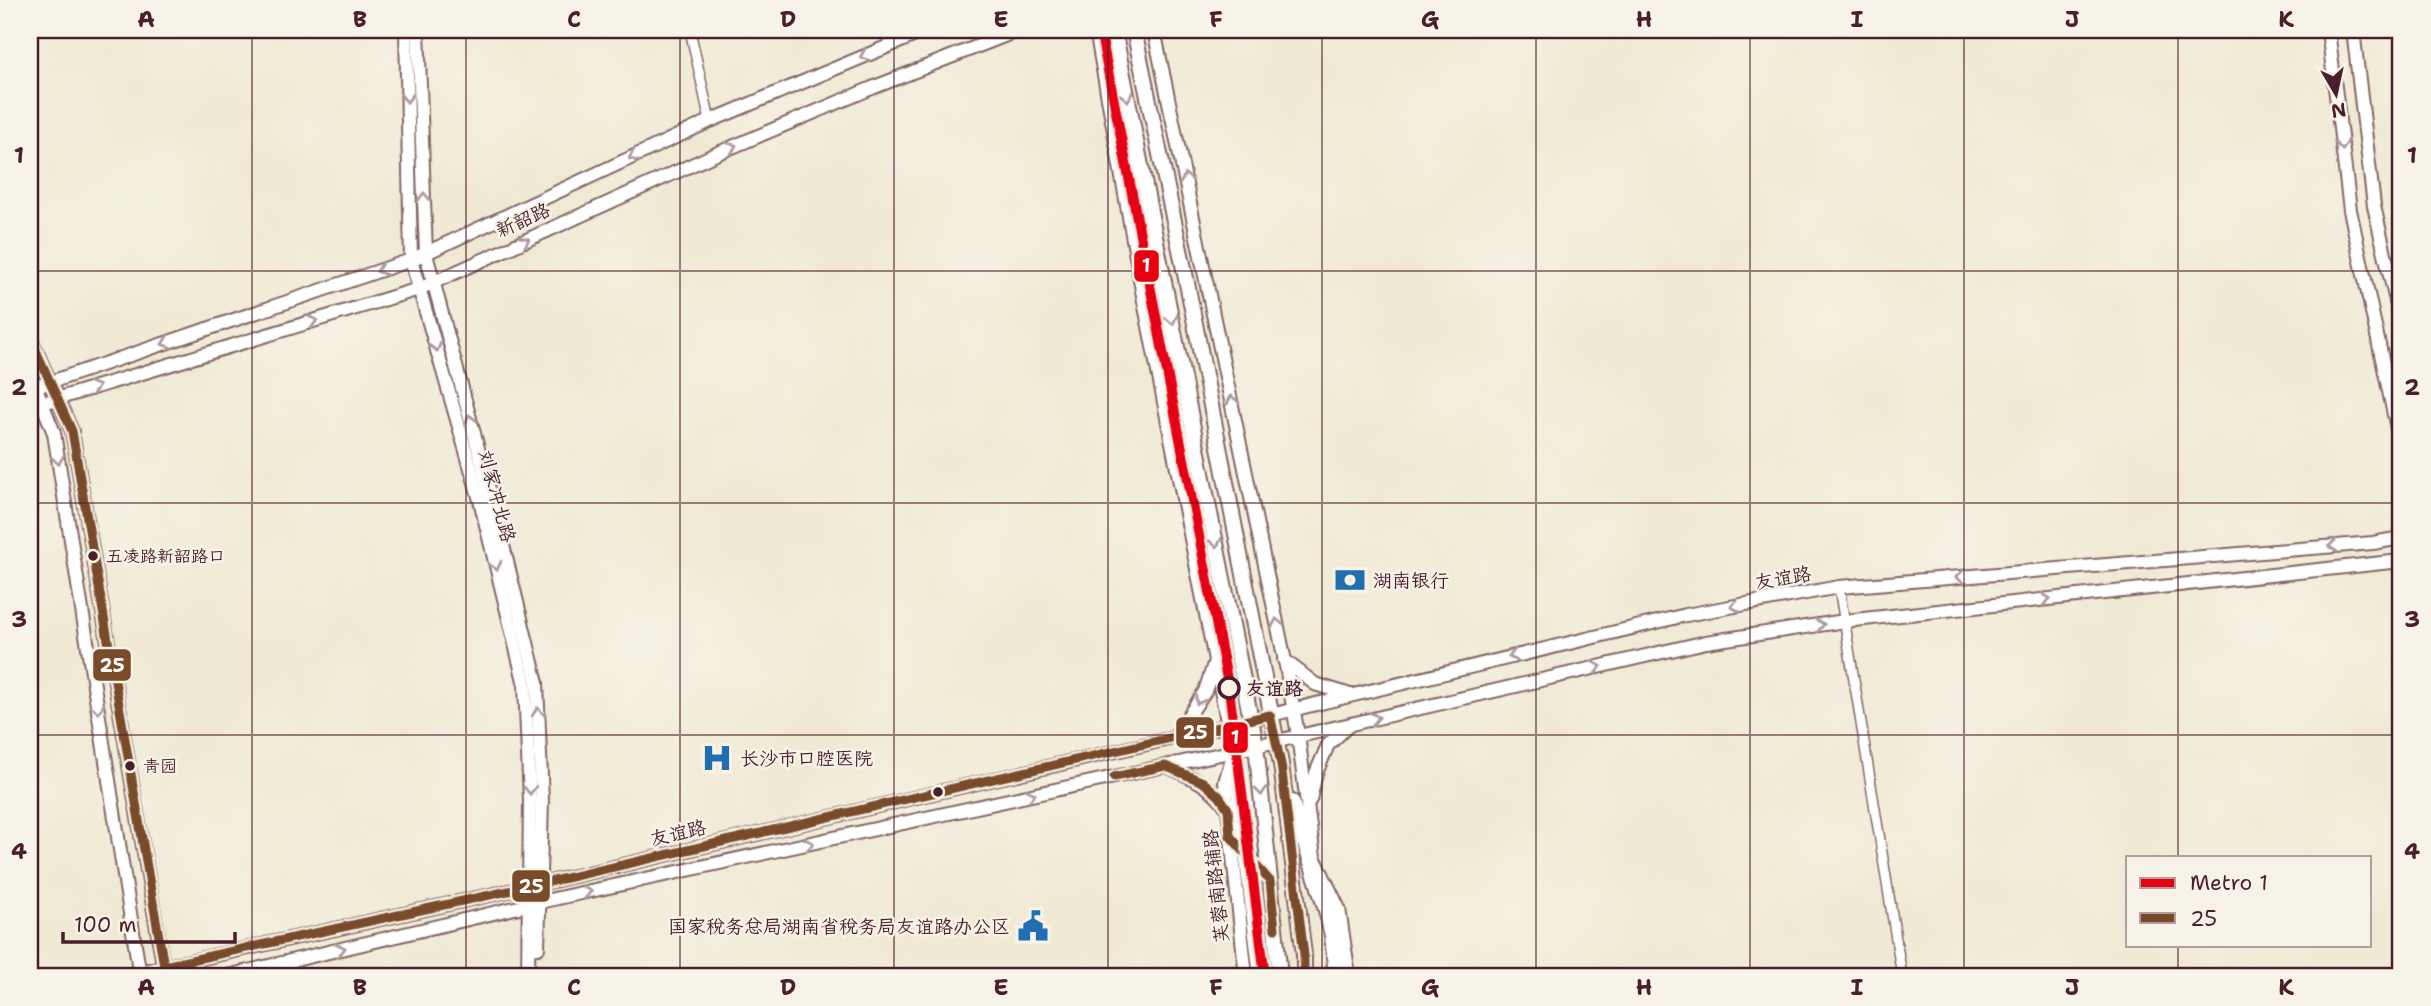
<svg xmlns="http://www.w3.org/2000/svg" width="2431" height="1006" viewBox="0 0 2431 1006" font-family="'Shantell Sans','LXGW WenKai TC',sans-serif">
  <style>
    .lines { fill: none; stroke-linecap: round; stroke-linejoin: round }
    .street-casing { stroke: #846666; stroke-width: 12 }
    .secondary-casing { stroke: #846666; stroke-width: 16 }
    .primary-casing { stroke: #846666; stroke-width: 18 }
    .street { stroke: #fff; stroke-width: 9 }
    .secondary { stroke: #fff; stroke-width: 12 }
    .primary { stroke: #fff; stroke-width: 14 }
    .bus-1-casing { stroke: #f7f3e8; stroke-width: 14 }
    .bus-1 { stroke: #7a4b2a; stroke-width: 9 }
    .metro-1-casing { stroke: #f7f3e8; stroke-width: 16 }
    .metro-1 { stroke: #e60012; stroke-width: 10 }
    .oneway { stroke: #ae9aa0 }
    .grid { fill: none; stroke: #4a1f2b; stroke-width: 2; stroke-opacity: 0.55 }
    .bus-dot { fill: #4a1f2b; stroke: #f7f3e8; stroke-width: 2.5 }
    .stop-dot { fill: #f7f3e8; stroke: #4a1f2b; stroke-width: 3.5 }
    .labels { text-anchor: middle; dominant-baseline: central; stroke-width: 5; stroke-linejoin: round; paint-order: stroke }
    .bus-label { font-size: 17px; fill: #4a1f2b; stroke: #f7f3e8; text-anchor: start }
    .street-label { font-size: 19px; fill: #4a1f2b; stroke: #f7f3e8 }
    .poi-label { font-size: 19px; fill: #4a1f2b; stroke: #f7f3e8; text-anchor: start }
    .stop-label { font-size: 19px; font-weight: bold; fill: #4a1f2b; stroke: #f7f3e8; text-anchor: start }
    .line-badge { stroke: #f7f3e8; stroke-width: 2.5 }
    .badge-label { font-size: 19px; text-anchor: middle; font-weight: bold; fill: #fff }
    .neatline { fill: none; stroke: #4a1f2b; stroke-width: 2.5 }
    .grid-label { font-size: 23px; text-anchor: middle; font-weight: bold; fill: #4a1f2b }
  </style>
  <rect width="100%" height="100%" fill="#f7f3e8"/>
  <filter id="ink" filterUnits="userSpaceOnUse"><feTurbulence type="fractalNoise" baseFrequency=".0143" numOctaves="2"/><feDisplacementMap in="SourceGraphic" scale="14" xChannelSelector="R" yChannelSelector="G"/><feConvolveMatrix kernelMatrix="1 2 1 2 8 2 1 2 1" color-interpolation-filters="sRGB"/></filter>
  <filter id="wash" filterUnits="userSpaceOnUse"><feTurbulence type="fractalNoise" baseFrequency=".00686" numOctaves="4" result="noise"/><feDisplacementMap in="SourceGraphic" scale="28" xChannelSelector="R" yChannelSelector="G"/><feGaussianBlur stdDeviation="1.57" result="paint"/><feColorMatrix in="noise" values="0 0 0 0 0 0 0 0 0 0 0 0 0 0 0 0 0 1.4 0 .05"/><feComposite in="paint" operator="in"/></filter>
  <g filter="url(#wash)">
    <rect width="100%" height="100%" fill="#f0ead4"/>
  </g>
  <g filter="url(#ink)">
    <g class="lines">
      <g class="street-casing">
        <g id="street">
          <path d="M690,30l20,91"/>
          <path d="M1839,587l63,389"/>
        </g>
      </g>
      <g class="secondary-casing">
        <g id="secondary">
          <path d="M406,30l5,230 69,240 45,185 5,116 -2,175"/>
          <path d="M418,30l8,224 65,243 46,186 5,118 -4,147"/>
          <path d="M1154,30l132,636 12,69 16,122 25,52 10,67"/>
          <path d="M2328,30l22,180 51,237"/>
          <path d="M2353,30l21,176 27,117"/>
          <path d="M30,337l42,94 93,545"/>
          <path d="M30,373l24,60 86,543"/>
          <path d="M30,389l381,-129 299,-139 217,-91"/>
          <path d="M30,407l389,-118 299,-136 154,-65 147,-58"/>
          <path d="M1284,660l31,24 35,11"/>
          <path d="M1174,738l31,-47 11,-33"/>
          <path d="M1233,755l-8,27 21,194"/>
          <path d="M1166,766c25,11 46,19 61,42"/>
          <path d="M1310,800l6,-27 12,-28 21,-20"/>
          <path d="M121,976l419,-92 689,-159 457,-110 153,-28 534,-44 28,-5"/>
          <path d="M227,976l313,-74 694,-151 472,-109 139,-21 556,-60"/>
        </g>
      </g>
      <g class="primary-casing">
        <g id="primary">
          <path d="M1097,30l47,266 90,455 27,225"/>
          <path d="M1114,30l142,715 24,231"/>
          <path d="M1134,30l54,258 93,476 23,191v21"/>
          <path d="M1292,802l34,108 6,25 4,41"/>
          <path d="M1230,836l40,45"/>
        </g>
      </g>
      <use href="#street" class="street"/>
      <use href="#secondary" class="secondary"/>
      <use href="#primary" class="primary"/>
      <g class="bus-1-casing">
        <g id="bus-1">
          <path d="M30,337l42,94 92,535 376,-82 730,-169 11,49 23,191v21"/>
          <path d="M1114,777l51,-11 38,16 16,14 9,13 2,27 40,45 5,48"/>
        </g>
      </g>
      <use href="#bus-1" class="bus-1"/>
      <g class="metro-1-casing">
        <path id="metro-1" d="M1100,30l129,659 36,287"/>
      </g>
      <use href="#metro-1" class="metro-1"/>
    </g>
    <defs><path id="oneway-chevron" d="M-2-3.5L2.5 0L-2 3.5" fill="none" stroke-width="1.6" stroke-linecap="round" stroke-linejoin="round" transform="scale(1.75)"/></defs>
    <g class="oneway">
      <use href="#oneway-chevron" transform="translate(864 56) rotate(157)"/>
      <use href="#oneway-chevron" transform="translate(1127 97) rotate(79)"/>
      <use href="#oneway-chevron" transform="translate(407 98) rotate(89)"/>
      <use href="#oneway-chevron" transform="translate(2342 146) rotate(83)"/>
      <use href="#oneway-chevron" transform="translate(732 147) rotate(-23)"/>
      <use href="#oneway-chevron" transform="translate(633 157) rotate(155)"/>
      <use href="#oneway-chevron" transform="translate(1186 178) rotate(-102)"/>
      <use href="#oneway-chevron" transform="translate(424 197) rotate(-92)"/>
      <use href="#oneway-chevron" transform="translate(525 241) rotate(-24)"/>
      <use href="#oneway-chevron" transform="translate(381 270) rotate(161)"/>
      <use href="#oneway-chevron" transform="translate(1172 320) rotate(79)"/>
      <use href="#oneway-chevron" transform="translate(313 321) rotate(-17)"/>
      <use href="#oneway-chevron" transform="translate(166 343) rotate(161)"/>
      <use href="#oneway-chevron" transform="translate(436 347) rotate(74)"/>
      <use href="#oneway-chevron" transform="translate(95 387) rotate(-17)"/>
      <use href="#oneway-chevron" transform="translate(1232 400) rotate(-101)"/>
      <use href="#oneway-chevron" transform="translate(470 419) rotate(-105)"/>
      <use href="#oneway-chevron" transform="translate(58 460) rotate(81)"/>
      <use href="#oneway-chevron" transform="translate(1216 543) rotate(79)"/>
      <use href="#oneway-chevron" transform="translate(2333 546) rotate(175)"/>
      <use href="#oneway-chevron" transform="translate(496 566) rotate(76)"/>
      <use href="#oneway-chevron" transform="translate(1960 577) rotate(175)"/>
      <use href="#oneway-chevron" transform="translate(2046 599) rotate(-6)"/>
      <use href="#oneway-chevron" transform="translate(1735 606) rotate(170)"/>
      <use href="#oneway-chevron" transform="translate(1277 623) rotate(-101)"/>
      <use href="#oneway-chevron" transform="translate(1820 625) rotate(-9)"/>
      <use href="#oneway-chevron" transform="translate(1513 656) rotate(167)"/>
      <use href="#oneway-chevron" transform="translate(1597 667) rotate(-13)"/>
      <use href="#oneway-chevron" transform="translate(1199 700) rotate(121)"/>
      <use href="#oneway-chevron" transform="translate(98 709) rotate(81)"/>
      <use href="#oneway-chevron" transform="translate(538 712) rotate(-93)"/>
      <use href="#oneway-chevron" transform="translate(1375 718) rotate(-13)"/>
      <use href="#oneway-chevron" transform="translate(530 790) rotate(88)"/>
      <use href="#oneway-chevron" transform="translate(1261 791) rotate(84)"/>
      <use href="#oneway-chevron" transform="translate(1031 795) rotate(-12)"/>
      <use href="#oneway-chevron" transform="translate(809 844) rotate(-12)"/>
      <use href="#oneway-chevron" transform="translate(587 892) rotate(-12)"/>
      <use href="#oneway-chevron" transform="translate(341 949) rotate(-13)"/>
    </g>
  </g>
  <path class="grid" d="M252,30v946M466,30v946M680,30v946M894,30v946M1108,30v946M1322,30v946M1536,30v946M1750,30v946M1964,30v946M2178,30v827M30,271h2371M30,503h2371M30,735h2371M2178,945v31"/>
  <defs>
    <g id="bank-bare" transform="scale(2.415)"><path d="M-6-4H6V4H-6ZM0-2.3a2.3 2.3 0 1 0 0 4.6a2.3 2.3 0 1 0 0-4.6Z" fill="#1f6fb2" stroke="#f7f3e8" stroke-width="2.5" paint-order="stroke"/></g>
    <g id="hospital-bare" transform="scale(2.415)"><path d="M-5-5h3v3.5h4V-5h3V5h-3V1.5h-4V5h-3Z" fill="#1f6fb2" stroke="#f7f3e8" stroke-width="2.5" paint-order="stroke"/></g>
    <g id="civic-bare" transform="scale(2.415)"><path d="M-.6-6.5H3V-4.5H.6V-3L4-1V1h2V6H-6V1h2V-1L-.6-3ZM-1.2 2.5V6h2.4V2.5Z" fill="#1f6fb2" stroke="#f7f3e8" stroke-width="2.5" paint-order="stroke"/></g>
  </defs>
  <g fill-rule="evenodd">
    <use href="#bank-bare" x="1350" y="580"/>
    <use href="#hospital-bare" x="717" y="758"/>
    <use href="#civic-bare" x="1033" y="926"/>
  </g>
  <g class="bus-dot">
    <circle cx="93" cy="556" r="6"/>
    <circle cx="130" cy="766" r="6"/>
    <circle cx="938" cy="792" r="6"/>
  </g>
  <circle class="stop-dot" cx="1229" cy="688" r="10"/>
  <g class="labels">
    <g class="bus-label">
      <text x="106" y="556">五凌路新韶路口</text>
      <text x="143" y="766">青园</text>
    </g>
    <g class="street-label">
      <text transform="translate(523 220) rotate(-24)">新韶路</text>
      <text transform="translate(497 496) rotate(75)">刘家冲北路</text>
      <text transform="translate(1783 578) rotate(-10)">友谊路</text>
      <text transform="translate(678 833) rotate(-13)">友谊路</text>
      <text transform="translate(1216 886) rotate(-96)">芙蓉南路辅路</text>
    </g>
    <g class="poi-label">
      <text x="1373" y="580">湖南银行</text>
      <text x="740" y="758">长沙市口腔医院</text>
      <text x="1010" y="926" text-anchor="end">国家税务总局湖南省税务局友谊路办公区</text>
    </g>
    <g class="stop-label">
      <text x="1246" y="688">友谊路</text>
    </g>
  </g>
  <g class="line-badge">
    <rect x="1133" y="249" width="27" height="34" rx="7" fill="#e60012"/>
    <rect x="92" y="648" width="40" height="34" rx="7" fill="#7a4b2a"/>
    <rect x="1175" y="716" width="40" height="33" rx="7" fill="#7a4b2a"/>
    <rect x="1222" y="721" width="27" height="33" rx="7" fill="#e60012"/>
    <rect x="511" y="869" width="40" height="34" rx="7" fill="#7a4b2a"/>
  </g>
  <g class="badge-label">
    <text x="1146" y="272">1</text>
    <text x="112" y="672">25</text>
    <text x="1195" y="739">25</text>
    <text x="1235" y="744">1</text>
    <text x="531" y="893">25</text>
  </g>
  <rect width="2431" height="1006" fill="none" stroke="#f7f3e8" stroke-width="77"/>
  <rect x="2126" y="856" width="245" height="91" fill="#f7f3e8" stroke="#b29e9c" stroke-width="2"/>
  <rect x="2140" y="878" width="35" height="10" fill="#e60012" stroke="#b29e9c" stroke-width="2"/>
  <text x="2190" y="890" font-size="21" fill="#4a1f2b">Metro 1</text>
  <rect x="2140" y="913" width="35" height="10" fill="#7a4b2a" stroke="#b29e9c" stroke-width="2"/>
  <text x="2190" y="926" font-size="21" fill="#4a1f2b">25</text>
  <g transform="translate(2336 94) rotate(171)" stroke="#f7f3e8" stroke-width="5" paint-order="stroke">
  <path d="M0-5L12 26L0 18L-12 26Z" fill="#4a1f2b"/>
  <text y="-10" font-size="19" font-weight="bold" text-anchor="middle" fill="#4a1f2b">N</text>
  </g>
  <path d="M63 932v10h172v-10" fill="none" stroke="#4a1f2b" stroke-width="3.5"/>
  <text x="74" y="932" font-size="21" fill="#4a1f2b" stroke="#f7f3e8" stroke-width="5" paint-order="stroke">100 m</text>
  <rect x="38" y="38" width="2354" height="930" class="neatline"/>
  <g class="grid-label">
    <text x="146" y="27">A</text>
    <text x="360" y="27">B</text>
    <text x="574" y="27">C</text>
    <text x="788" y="27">D</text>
    <text x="1001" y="27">E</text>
    <text x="1216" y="27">F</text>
    <text x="1430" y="27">G</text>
    <text x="1644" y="27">H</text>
    <text x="1857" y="27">I</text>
    <text x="2072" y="27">J</text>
    <text x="2286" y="27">K</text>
    <text x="19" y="163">1</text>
    <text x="2412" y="163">1</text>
    <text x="19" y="395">2</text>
    <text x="2412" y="395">2</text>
    <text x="19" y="627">3</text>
    <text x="2412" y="627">3</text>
    <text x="19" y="859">4</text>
    <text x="2412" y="859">4</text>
    <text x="146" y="995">A</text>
    <text x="360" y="995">B</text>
    <text x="574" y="995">C</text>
    <text x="788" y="995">D</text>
    <text x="1001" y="995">E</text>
    <text x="1216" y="995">F</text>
    <text x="1430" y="995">G</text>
    <text x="1644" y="995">H</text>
    <text x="1857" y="995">I</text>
    <text x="2072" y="995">J</text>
    <text x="2286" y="995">K</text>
  </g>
</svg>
